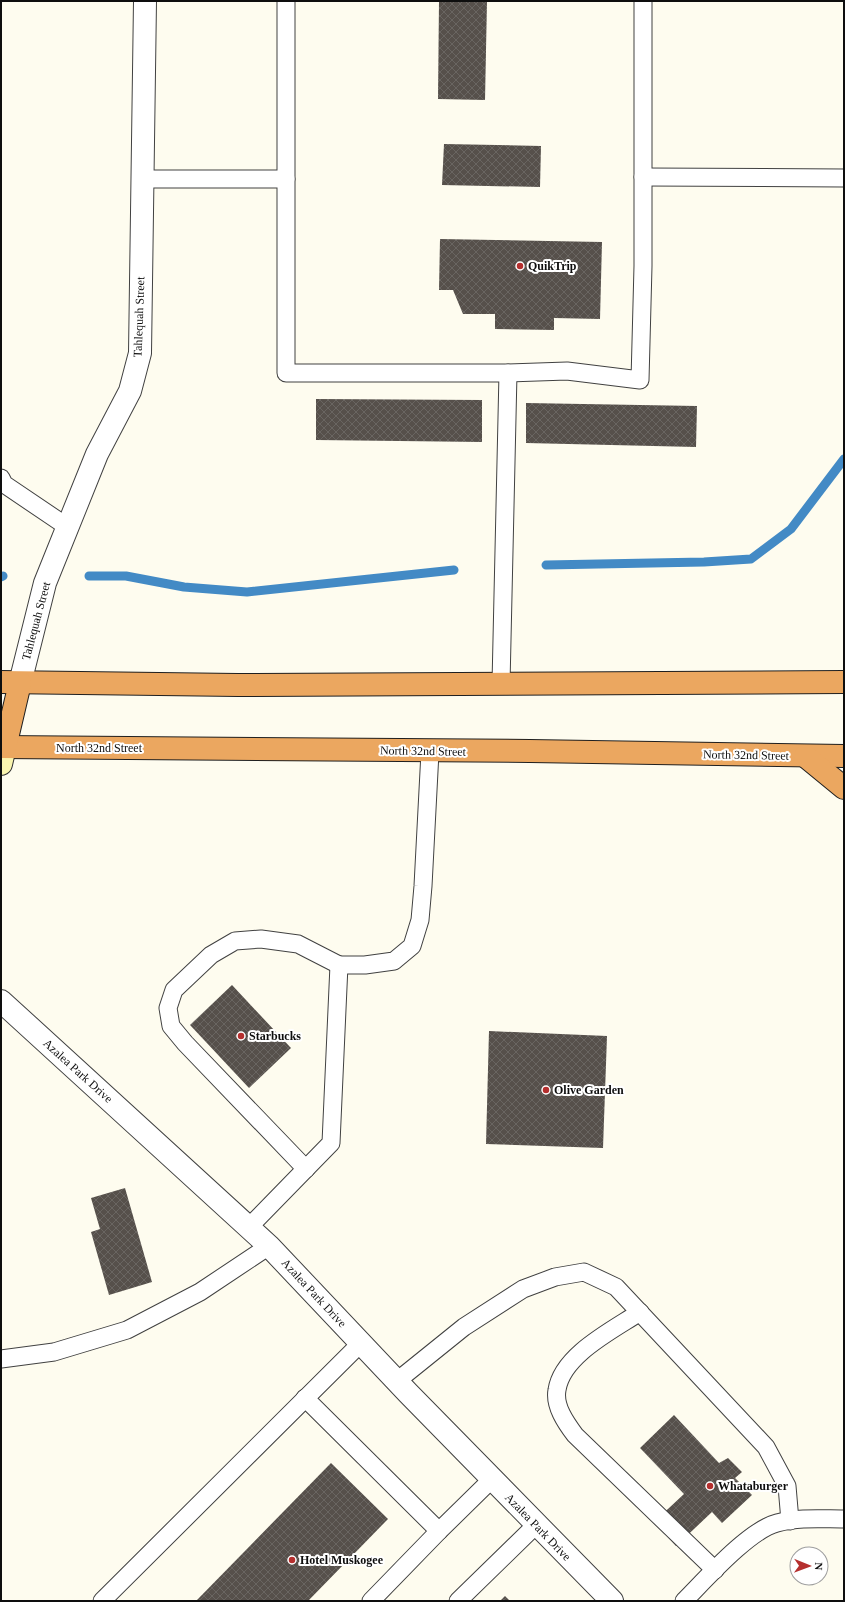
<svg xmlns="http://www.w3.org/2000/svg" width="845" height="1602" viewBox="0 0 845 1602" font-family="'Times New Roman',serif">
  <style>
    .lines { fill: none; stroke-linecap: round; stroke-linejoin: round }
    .stream { stroke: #438ac5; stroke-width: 9 }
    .building { fill: url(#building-cross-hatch) }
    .lane-casing { stroke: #414141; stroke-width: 19 }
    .street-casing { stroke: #414141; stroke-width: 24 }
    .secondary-casing { stroke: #303030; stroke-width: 24 }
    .highway-casing { stroke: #1f1f1f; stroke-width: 24 }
    .lane { stroke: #fff; stroke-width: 17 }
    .street { stroke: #fff; stroke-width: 22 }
    .secondary { stroke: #faf5af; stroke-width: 22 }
    .highway { stroke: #eba760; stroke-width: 22 }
    .poi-dot { fill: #b52f2e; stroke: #fff; stroke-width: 1.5 }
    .labels { text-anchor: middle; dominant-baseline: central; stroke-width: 4; stroke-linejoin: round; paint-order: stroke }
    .poi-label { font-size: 12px; font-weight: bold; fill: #0e0e0e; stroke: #fff; text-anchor: start }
    .street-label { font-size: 12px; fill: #0e0e0e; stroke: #fff }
  </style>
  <defs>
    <pattern id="building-cross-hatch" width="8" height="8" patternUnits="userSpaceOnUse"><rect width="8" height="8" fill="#56504b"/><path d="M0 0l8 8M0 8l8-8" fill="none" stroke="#696561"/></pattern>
  </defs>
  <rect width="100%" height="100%" fill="#fefcef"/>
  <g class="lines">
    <g class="stream">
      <path d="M546,565l158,-3 47,-3 40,-30 53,-70"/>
      <path d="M89,576h37l58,11 63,5 207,-22"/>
      <path d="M1,577l2,-1"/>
    </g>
  </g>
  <g class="building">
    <path d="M439,1h48l-2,99 -47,-1z"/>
    <path d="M444,144l97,2 -1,41 -98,-2z"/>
    <path d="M440,239l162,3 -2,77 -46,-1v12l-59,-1v-15h-32l-10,-24h-14z"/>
    <path d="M316,399l166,1v42l-166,-2z"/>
    <path d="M526,403l171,3 -1,41 -170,-4z"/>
    <path d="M232,985l59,63 -42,40 -59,-63z"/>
    <path d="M489,1031l118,5 -4,112 -117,-4z"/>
    <path d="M125,1188l27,94 -43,13 -18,-63 9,-3 -9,-31z"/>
    <path d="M674,1415l45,48 9,-5 14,14 -7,6 17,17 -30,28 -10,-11 -36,34 -22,-24 30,-28 -44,-46z"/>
    <path d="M331,1463l57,56 -80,82h-112z"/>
    <path d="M505,1596l5,5h-10z"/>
  </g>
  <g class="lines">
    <g class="lane-casing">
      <g id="lane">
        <path d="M286,1v372h222l59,-2 73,9 3,-114v-265"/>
        <path d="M643,177l201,1"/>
        <path d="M142,179h144"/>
        <path d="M1,478l3,6 65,44"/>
        <path d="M501,684l7,-311"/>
        <path d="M306,1169l-121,-126 -14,-17 -3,-18 6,-18 37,-35 24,-14 26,-2 37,5 41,21"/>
        <path d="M249,1227l82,-84 8,-178h26l29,-4 18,-15 8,-26 3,-34 7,-134"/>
        <path d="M640,1312c-27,18 -78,43 -83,78 -3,16 9,33 18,45l140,135"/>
        <path d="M1,1359l53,-7 73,-22 73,-38 69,-46"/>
        <path d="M397,1381l67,-54 59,-38 32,-12 29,-5 32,15 150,160 21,39 3,35"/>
        <path d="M305,1398l134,133"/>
        <path d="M102,1601l259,-258"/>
        <path d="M371,1601l68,-70 53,-52"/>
        <path d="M458,1601l78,-76"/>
        <path d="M684,1601c21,-21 65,-71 93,-78 22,-6 44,-4 67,-4"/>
      </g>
    </g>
    <g class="street-casing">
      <g id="street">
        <path d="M20,683l25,-100 52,-129 33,-63 10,-38 5,-352"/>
        <path d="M1,1001l268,245 139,147 204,208"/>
      </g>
    </g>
    <g class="secondary-casing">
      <path id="secondary" d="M1,764l4,-17"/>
    </g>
    <g class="highway-casing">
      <g id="highway">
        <path d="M1,682l237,3 606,-3"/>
        <path d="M1,747l529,4 314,5"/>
        <path d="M5,747l15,-64"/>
        <path d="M805,756l39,32"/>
      </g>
    </g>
    <use href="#lane" class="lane"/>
    <use href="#street" class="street"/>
    <use href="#secondary" class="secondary"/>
    <use href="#highway" class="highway"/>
  </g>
  <g class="poi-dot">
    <circle cx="520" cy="266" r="4"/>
    <circle cx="241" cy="1036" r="4"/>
    <circle cx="546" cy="1090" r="4"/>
    <circle cx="710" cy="1486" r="4"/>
    <circle cx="292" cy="1560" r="4"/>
  </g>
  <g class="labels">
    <g class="poi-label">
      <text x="528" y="266">QuikTrip</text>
      <text x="249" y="1036">Starbucks</text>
      <text x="554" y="1090">Olive Garden</text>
      <text x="718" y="1486">Whataburger</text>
      <text x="300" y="1560">Hotel Muskogee</text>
    </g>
    <g class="street-label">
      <text transform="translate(139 317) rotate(-88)">Tahlequah Street</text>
      <text transform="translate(36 621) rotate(-75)">Tahlequah Street</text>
      <text x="99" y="748">North 32nd Street</text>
      <text transform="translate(423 751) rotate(1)">North 32nd Street</text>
      <text transform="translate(746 755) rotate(1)">North 32nd Street</text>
      <text transform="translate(78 1071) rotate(42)">Azalea Park Drive</text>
      <text transform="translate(314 1293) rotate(47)">Azalea Park Drive</text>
      <text transform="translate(538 1527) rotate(46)">Azalea Park Drive</text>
    </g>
  </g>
  <rect width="845" height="1602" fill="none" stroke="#0e0e0e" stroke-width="4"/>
  <g transform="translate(809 1566) rotate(91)"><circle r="19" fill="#ffffff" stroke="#9f9f9f"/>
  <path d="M0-3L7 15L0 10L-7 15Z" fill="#b52f2e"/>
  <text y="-6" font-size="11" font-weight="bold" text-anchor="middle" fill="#0e0e0e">N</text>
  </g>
</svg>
